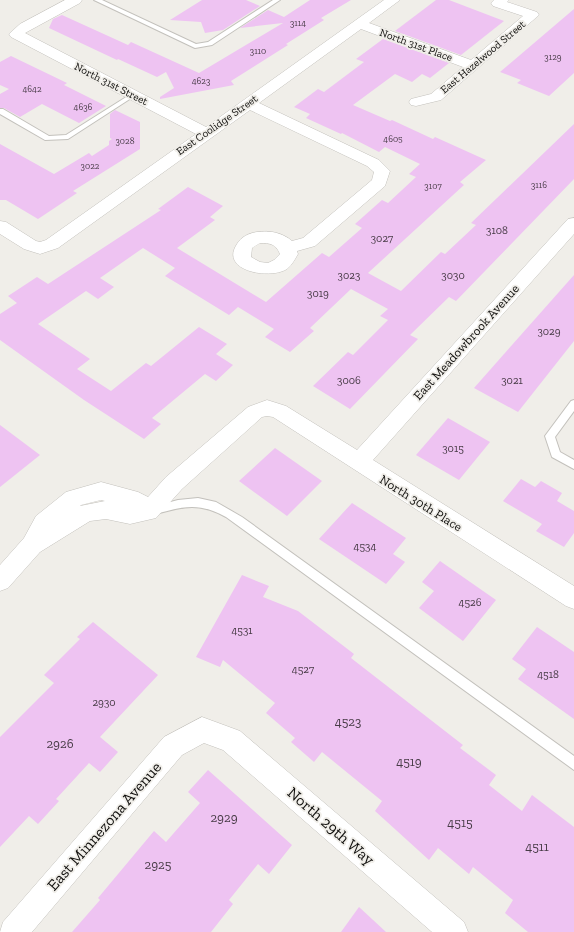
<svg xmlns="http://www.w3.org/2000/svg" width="574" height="932" viewBox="0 0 574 932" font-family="'Zilla Slab',serif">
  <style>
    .building { fill: #eec3f2 }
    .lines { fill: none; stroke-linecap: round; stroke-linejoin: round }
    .lane-casing { stroke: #c3c1bc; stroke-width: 2 }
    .street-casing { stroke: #c3c1bc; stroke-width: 1 }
    .lane { fill: #fff; fill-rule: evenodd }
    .street { fill: #fff; fill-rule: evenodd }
    .labels { text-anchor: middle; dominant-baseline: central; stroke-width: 3.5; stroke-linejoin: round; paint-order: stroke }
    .far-number-label { font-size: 9px; fill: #473b46 }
    .far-street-label { font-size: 11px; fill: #0f0e0c; stroke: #f0eee9 }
    .number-label { font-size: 11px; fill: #473b46 }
    .street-label { font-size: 13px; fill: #0f0e0c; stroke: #f0eee9 }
    .near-number-label { font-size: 13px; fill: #473b46 }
    .near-street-label { font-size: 16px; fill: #0f0e0c; stroke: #f0eee9 }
  </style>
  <rect width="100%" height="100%" fill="#f0eee9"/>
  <g class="building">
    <path d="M202,0h44l14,6 -37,24 -18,3 -4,-11 -31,-2z"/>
    <path d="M310,0h41l-30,18 3,2 -38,24 2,1 -57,36 3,4 -74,14v-2l14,-9 -8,-16 -9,5 -39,-18 -1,1 -68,-32 4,-9 9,-4 66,30 3,-3 68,31 84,-50 -43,5 28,-18 16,7z"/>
    <path d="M436,0h13l55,21 -43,34 -66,-24z"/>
    <path d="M574,9v64l-25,23 -32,-13 4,-3 -21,-8z"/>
    <path d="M383,39l66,24 -19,15 -8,-4 -10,8 -17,-8 -42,31 37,16 2,-1 41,19 2,-2 51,23 -26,22 4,3 -96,88 33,18 40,-39 4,2 31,-29 -5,-2 103,-99v55l-118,122 -7,-4 -39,38 8,4 -68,70 -37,-23 35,-34 5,3 35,-35 -8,-4 8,-7 -37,-20 -41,39 4,3 -24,21 -25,-15 9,-8 -36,-22 -9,8 -44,-27 -20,-12 10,-8 -32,-20 -43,30 14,9 -16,12 -12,-8 -48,33 52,35 -13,10 34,22 35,-28 5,3 48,-39 28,17 -11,10 17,11 -17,16 -11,-7 -53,44 9,6 -17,15 -60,-39 -84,-60v-26l17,-11 -9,-7 29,-19 11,7 113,-74 -3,-1 30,-22 35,19 -13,11 5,3 -38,28 89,54 56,-49 7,4 33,-29 -7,-4 27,-24 6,3 28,-26 -7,-3 11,-10 -35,-17 -6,5 -37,-19 -1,1 -35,-16 4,-4 -16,-7 24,-18 6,3 40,-30 -8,-3z"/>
    <path d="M11,56l56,27 -3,2 42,21 -27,17 -37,-19 -22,13 -16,-9h-4v-14l9,-5 -9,-4v-23z"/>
    <path d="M115,110l25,12v27l-67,42 4,2 -39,26 -32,-19h-6v-56l54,30 35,-21 3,3 17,-11v-4l3,-2 -2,-1v-24z"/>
    <path d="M574,275v66l-56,71 -44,-24z"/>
    <path d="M448,418l42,24 -31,38 -43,-25z"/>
    <path d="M0,425l40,30 -40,32z"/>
    <path d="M275,448l47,33 -35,35 -48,-35z"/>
    <path d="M521,479l14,8 6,-6 21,12 -5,8 17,10v22l-10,14 -28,-16 6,-7 -39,-23z"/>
    <path d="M352,503l54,35 -13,16 12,8 -19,22 -67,-45z"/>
    <path d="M440,561l56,39 -33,41 -44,-33 15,-17 -12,-9z"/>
    <path d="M242,575l27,11 -6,11 35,14 56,43 -3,4 112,87 -3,3 36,27 -7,10 33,26 10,-16 42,32v105h-46l-23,-19 8,-13 -40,-33 -4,7 -31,-26 -9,12 -54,-49 7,-10 -60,-49 -8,10 -23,-20 4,-4 -29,-25 9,-10 -52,-43 -3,7 -24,-10z"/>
    <path d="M93,622l65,53 -58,62 18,15 -18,20 -11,-9 -33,36 3,2 -21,23 -9,-8 -29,31v-110l54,-54 -10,-8 36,-36 -3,-2z"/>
    <path d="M537,627l37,25v67l-56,-40 8,-10 -14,-10z"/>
    <path d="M208,770l84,75 -23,29 -11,-10 -29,36 4,4 -22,28h-139l28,-32 -2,-2 56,-67 12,11 34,-39 -12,-11z"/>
    <path d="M359,907l27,25h-45z"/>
  </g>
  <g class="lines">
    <g class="lane-casing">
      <g id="lane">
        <path d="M94,0h8l94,44 12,-2 65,-42h7l-68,45 -17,3z"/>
        <path d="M131,94l5,1 -68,44 -23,1 -45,-26v-5h3l46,27 17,-1z"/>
        <path d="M574,400v11l-19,26 5,15 14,8v9l-22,-12 -7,-21 26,-35z"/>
        <path d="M198,498l18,4 26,15 332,239v14l-348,-253c-29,-16 -44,-10 -74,-2l-4,-1 -1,-3 1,-3 30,-8z"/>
      </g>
    </g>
    <g class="street-casing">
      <g id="street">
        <path d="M65,0h17l-2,3 -55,30 181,94 178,-127h16l-31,23 102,37 52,-44 -30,-10 -2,-3 3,-3h15l-2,2 30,10 2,3 -98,85 -25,6 -5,-1 -2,-3 2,-3 20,-5 32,-27 -102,-38 -102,74 120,57 11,11 -5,15 -70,60 -18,5 1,3c-3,5 -6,11 -11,15 -17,11 -68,2 -50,-25 4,-7 12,-11 20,-12 13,-2 26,1 35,9l11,-3 69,-58 2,-8 -7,-6 -117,-56 -192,138 -18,6 -16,-5 -24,-15v-13l6,1 30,19 4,1 6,-2 150,-106 -185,-97 -2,-3 11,-10zM260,243c10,0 16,1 20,11l-6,6 -6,3 -8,-1 -9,-5 1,-9z"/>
        <path d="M574,218v16l-201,226 201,126v23l-8,-3 -293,-189 -6,-1 -5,1 -80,72 -26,29 -26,6 -24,-5 -16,2 -50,31 -32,36 -8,3v-26l24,-27 12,-22 30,-24 35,-10 37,10 10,5 18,-20 82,-70 19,-7 19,6 71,44 211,-231zM101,500l4,1 -25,5 1,-1z"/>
        <path d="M202,717l38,14 224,191 4,10h-36l-209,-182 -19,-7 -22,12 -150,177h-32l3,-10 161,-185z"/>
      </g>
    </g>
    <use href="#lane" class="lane"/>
    <use href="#street" class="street"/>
  </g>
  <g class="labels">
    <g class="far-number-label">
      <text x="298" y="23">3114</text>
      <text x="258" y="51">3110</text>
      <text x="553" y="57">3129</text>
      <text x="201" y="81">4623</text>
      <text x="32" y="89">4642</text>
      <text x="83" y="107">4636</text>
      <text x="393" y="139">4605</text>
      <text x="125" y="141">3028</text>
      <text x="90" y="166">3022</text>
      <text x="539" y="185">3116</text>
      <text x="433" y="186">3107</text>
    </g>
    <g class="far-street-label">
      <text transform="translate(416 45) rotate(20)">North 31st Place</text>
      <text transform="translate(483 57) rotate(-40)">East Hazelwood Street</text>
      <text transform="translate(111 84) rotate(27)">North 31st Street</text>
      <text transform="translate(217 125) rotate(-35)">East Coolidge Street</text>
    </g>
    <g class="number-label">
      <text x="497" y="230">3108</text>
      <text x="382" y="238">3027</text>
      <text x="349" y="275">3023</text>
      <text x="453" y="275">3030</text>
      <text x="318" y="293">3019</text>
      <text x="549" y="331">3029</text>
      <text x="349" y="380">3006</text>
      <text x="512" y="380">3021</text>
      <text x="453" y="448">3015</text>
      <text x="365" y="546">4534</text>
      <text x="470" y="602">4526</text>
      <text x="242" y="630">4531</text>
      <text x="303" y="669">4527</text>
      <text x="548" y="674">4518</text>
      <text x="104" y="702">2930</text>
    </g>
    <g class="street-label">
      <text transform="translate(466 342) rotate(-48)">East Meadowbrook Avenue</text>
      <text transform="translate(421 503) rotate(32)">North 30th Place</text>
    </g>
    <g class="near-number-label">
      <text x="348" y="721">4523</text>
      <text x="60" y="743">2926</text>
      <text x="409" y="761">4519</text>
      <text x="224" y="817">2929</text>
      <text x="460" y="822">4515</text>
      <text x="537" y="846">4511</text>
      <text x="158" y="864">2925</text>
    </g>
    <g class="near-street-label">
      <text transform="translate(104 826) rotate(-49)">East Minnezona Avenue</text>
      <text transform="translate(331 826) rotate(41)">North 29th Way</text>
    </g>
  </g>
</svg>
